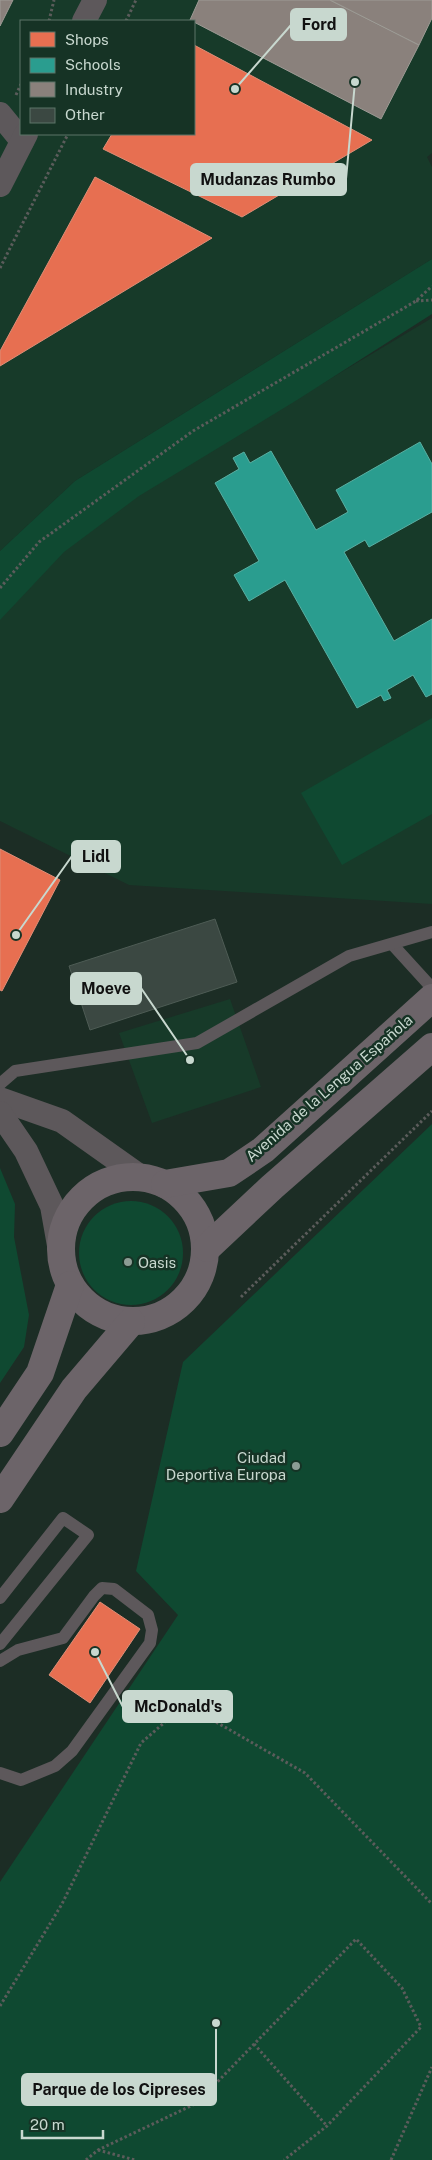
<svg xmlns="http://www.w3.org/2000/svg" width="432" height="2160" viewBox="0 0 432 2160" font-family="'Public Sans',sans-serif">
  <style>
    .built { fill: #173a29; fill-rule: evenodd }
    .green { fill: #0f4931 }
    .shops { fill: #e76f51; stroke: #de8e77 }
    .schools { fill: #2a9d8f; stroke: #59afa2 }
    .industry { fill: #8a817c; stroke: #9d9b95 }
    .building { fill: #3b4842; stroke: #4e5c55 }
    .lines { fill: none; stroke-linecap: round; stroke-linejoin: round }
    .path { stroke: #5b5c5b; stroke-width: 3; stroke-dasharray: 2.5 2.5; stroke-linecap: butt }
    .lane { stroke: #5d585b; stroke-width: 12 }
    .street { stroke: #5d585b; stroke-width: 24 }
    .highway { stroke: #6c6469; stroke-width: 28 }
    .poi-dot { fill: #8c9c94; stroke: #163325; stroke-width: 2 }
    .labels { text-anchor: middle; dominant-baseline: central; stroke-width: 5; stroke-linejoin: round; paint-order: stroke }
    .street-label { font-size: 15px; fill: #c8d8cf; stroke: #163325 }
    .poi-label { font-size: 15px; fill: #c8d8cf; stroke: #163325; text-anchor: start }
    .leader { fill: none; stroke: #c8d8cf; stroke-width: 2 }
    .callout-dot { fill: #c8d8cf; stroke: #163325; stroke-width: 2 }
    .callout { fill: #c8d8cf; stroke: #c8d8cf; stroke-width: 2 }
    .callout-label { font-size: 16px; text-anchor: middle; font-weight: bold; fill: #111 }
  </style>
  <rect width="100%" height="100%" fill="#1c2d25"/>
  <g class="built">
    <path d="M0,0h432v153l-5,4 5,10v92l-357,222 -75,70zM21,21h173v113h-173z"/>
    <path d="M432,318v586l-303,-19 -129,-64v-206l63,-64 94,-69z"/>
    <path d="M230,999l31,88 -109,36 -33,-90z"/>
  </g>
  <g class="green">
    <path d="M432,259v55l-135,86 -158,96 -75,56 -64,68v-69l75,-70z"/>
    <path d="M432,718v96l-90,51 -41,-72z"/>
    <path d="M432,1124v1036h-432v-278l178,-267 -42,-44 47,-209z"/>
    <path d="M0,1168l15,36 -1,33 15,78 -5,32 -24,36z"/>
    <circle cx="131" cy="1253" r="52"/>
  </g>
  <g class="shops">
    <path d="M194,45l178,95 -130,77 -139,-68 9,-15h82z"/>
    <path d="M95,177l117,61 -212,128v-15z"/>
    <path d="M0,849l60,31 -58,111 -2,-1z"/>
    <path d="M100,1602l40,27 -50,74 -41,-28z"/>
  </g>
  <path class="schools" d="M420,442l12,22v48l-63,35 -4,-7 -21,12 50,89 38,-22v75l-6,3 -13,-22 -26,15 4,8 -7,3 -3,-6 -24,13 -72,-128 -36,21 -15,-26 25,-14 -44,-78 24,-14 -6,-11 11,-6 6,11 21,-12 45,79 32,-18 -12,-22z"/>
  <g class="industry">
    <path d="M0,0h13l-13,26z"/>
    <path d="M199,0h131l89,45 -38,74 -191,-99z"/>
    <path d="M330,0h102v18l-13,27z"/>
  </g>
  <path class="building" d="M215,919l22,63 -147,48 -21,-64z"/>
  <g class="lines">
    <g class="path">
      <path d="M49,21l5,-21"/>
      <path d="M126,21l10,-21"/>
      <path d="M16,95l5,-11"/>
      <path d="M0,268l68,-134"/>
      <path d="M416,301l16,-1"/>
      <path d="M0,588l39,-46 154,-111 223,-130 16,-15"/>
      <path d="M241,1297l191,-186"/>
      <path d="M0,2006l62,-102 79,-161 32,-28 43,7 89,51 127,131"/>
      <path d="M254,2044l73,82"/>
      <path d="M98,2150l37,10"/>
      <path d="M86,2160l12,-10 99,-47 159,-164 46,49 19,39 -94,99 -43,34"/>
      <path d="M391,2160l41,-93"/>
    </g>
    <g class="lane">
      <path d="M392,944l40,44"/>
      <path d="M0,1084l15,-13 182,-28 152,-87 83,-24"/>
      <path d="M0,1598l63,-80 25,17 -88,109"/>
      <path d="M0,1661l18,-11 45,-12 31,-42 8,-8 12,1 34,26 4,15 -2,13 -78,108 -17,15 -34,14 -21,-7"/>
    </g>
    <g class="street">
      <path d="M84,21l11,-21"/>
      <path d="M0,114l22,27"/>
      <path d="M0,185l26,-51"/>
      <path d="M0,1099l62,22 79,56"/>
      <path d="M0,1113l26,38 26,55 9,51"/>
    </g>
    <g class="highway">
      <circle cx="133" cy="1249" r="72"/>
      <path d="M165,1184l64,-11 34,-23 169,-152"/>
      <path d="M207,1248l65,-61 160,-140"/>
      <path d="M0,1433l40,-60 30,-88"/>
      <path d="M0,1499l74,-110 57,-67"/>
    </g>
  </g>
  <g class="poi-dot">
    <circle cx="128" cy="1262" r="5"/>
    <circle cx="296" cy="1466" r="5"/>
  </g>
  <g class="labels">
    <g class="street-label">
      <text transform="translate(329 1088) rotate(-41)">Avenida de la Lengua Española</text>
    </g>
    <g class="poi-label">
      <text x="138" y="1262">Oasis</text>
      <text x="286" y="1457" text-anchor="end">Ciudad<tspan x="286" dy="17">Deportiva Europa</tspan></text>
    </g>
  </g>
  <path class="leader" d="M235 89L291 25M355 82L346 179M16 935L72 856M190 1060L141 988M95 1652L123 1707M216 2023L216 2090"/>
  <g class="callout-dot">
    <circle cx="235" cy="89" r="5"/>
    <circle cx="355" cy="82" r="5"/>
    <circle cx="16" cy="935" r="5"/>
    <circle cx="190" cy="1060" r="5"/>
    <circle cx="95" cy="1652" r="5"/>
    <circle cx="216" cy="2023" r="5"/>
  </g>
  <g class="callout">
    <rect x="291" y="9" width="55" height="31" rx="5"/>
    <rect x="191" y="164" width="155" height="31" rx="5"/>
    <rect x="72" y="841" width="48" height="31" rx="5"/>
    <rect x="71" y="973" width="70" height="31" rx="5"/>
    <rect x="123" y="1691" width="109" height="31" rx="5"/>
    <rect x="22" y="2074" width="194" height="31" rx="5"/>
  </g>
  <g class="callout-label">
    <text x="319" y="30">Ford</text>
    <text x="268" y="185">Mudanzas Rumbo</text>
    <text x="96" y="862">Lidl</text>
    <text x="106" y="994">Moeve</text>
    <text x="178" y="1712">McDonald's</text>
    <text x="119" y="2095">Parque de los Cipreses</text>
  </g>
  <rect x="20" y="20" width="175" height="115" fill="#163325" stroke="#5d7569"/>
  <rect x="30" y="32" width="25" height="15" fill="#e76f51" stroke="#5d7569"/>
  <text x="65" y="45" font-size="15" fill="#c8d8cf">Shops</text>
  <rect x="30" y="58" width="25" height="15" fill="#2a9d8f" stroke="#5d7569"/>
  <text x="65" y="70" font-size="15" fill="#c8d8cf">Schools</text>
  <rect x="30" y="82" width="25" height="15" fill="#8a817c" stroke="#5d7569"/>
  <text x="65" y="95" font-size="15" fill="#c8d8cf">Industry</text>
  <rect x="30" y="108" width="25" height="15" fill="#3b4842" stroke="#5d7569"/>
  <text x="65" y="120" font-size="15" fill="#c8d8cf">Other</text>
  <path d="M22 2130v8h81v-8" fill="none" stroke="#c8d8cf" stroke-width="2.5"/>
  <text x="30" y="2130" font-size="15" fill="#c8d8cf" stroke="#163325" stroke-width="4" paint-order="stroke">20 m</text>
</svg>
